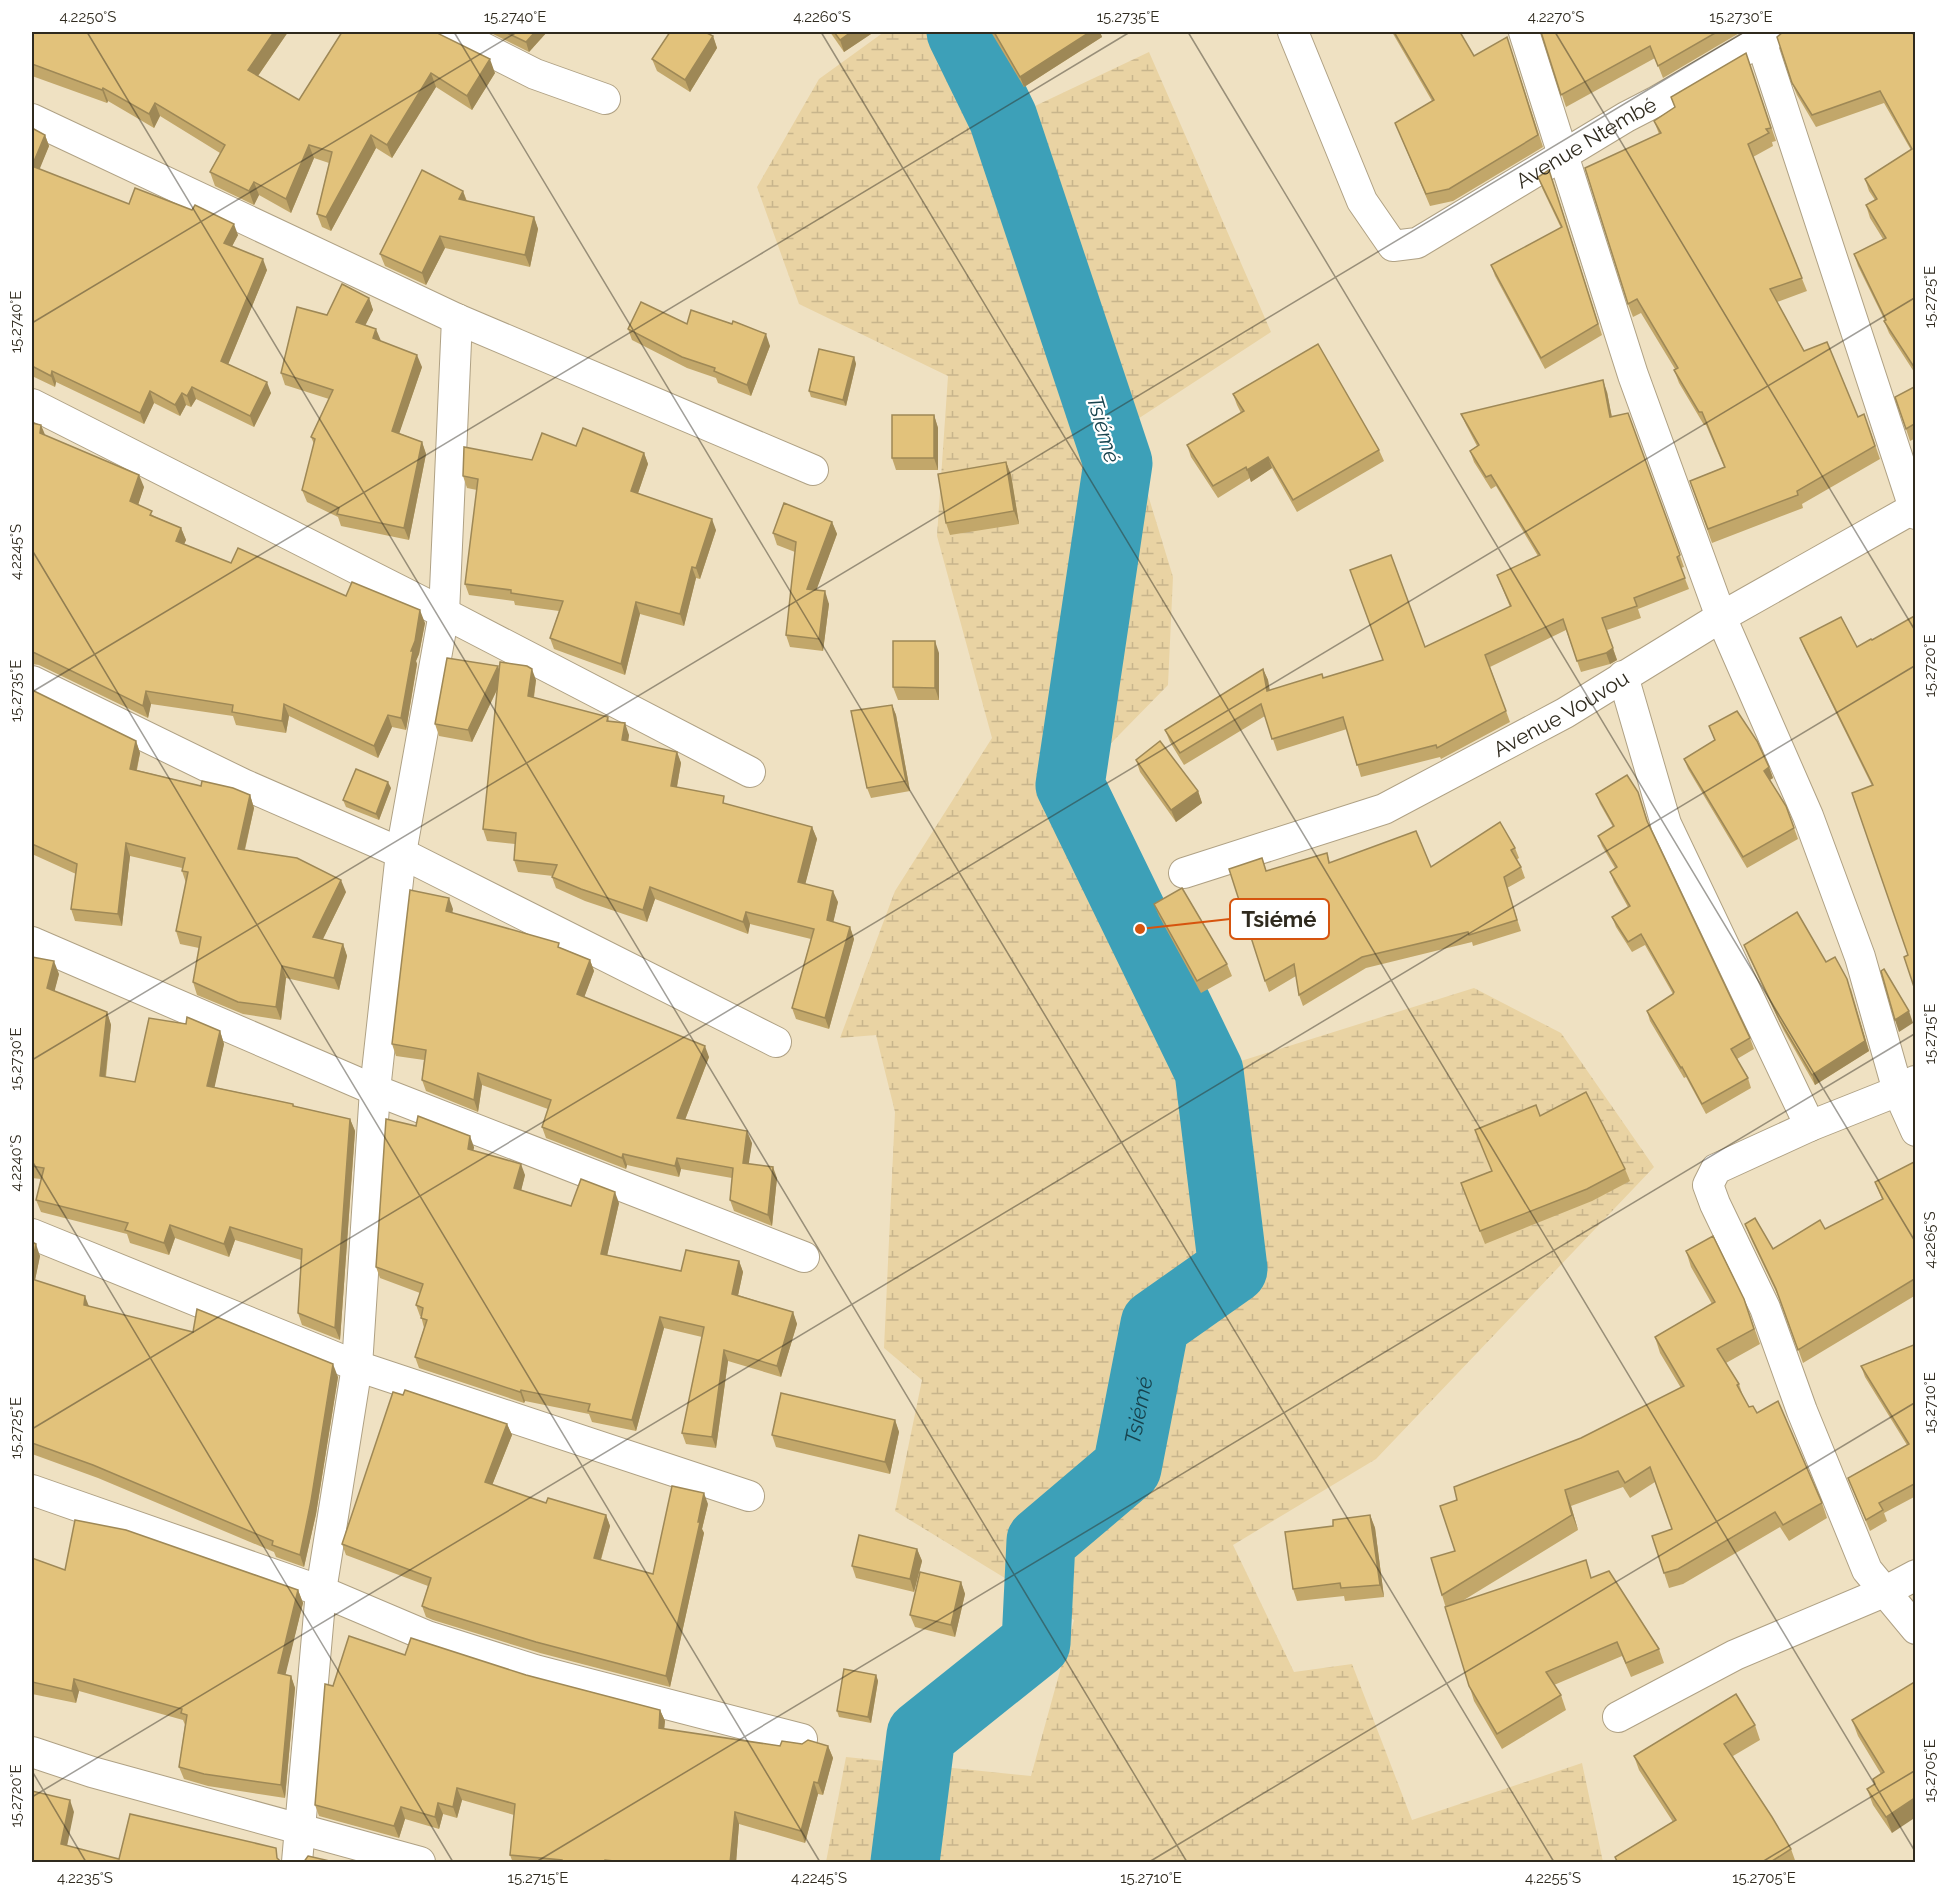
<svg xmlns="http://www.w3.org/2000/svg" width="1947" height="1894" viewBox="0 0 1947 1894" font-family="Raleway,sans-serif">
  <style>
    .wetland { fill: url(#wetland-marsh) }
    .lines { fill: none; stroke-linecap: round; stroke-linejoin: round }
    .river { stroke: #3da0b8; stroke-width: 69 }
    .street-casing { stroke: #afa184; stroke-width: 32 }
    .street { stroke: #fff; stroke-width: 30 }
    .wall { fill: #c2a76a }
    .shaded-wall { fill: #9e8856 }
    .building { fill: #e2c27b; stroke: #9e8856; stroke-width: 1.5 }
    .ticks { fill: none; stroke: #2f2a1e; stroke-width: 1.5; stroke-opacity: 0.45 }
    .labels { text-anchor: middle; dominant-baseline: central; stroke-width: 4.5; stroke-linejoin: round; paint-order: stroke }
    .street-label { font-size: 21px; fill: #2f2a1e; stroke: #fff }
    .water-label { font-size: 22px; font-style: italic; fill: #17424d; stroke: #fff }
    .leader { fill: none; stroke: #d6540e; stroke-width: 2 }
    .callout-dot { fill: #d6540e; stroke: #fff; stroke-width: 2 }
    .callout { fill: #fff; stroke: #d6540e; stroke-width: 2 }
    .callout-label { font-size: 22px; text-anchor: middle; font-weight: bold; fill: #2f2a1e }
    .neatline { fill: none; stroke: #2f2a1e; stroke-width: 2 }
    .ticks-label { font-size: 15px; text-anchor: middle; fill: #2f2a1e }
  </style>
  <defs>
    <pattern id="wetland-marsh" width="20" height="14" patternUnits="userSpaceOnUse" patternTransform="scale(1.5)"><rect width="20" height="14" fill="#e9d3a3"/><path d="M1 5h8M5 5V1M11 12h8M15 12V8" fill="none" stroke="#c8b58c"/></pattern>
  </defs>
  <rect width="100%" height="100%" fill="#efe1c2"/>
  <path class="wetland" d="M884,32h96l36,83 133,-63 122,280 -144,94 46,151 -5,108 -98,100 139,286 265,-83 87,45 93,134 -278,292 -143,86 61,127 58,-8 60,156 170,-57 21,99h-777l20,-105 185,19 43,-156 -179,-109 27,-131 -38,-32 11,-236 -19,-77 -36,3 55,-147 97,-153 -55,-202 11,-160 -149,-72 -42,-117 62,-108z"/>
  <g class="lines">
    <path class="river" id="s1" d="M905,1862l16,-127 115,-92 5,-102 86,-73 28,-144 78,-55 -24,-198 -139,-286 48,-322 -115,-345 -42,-86"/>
    <g class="street-casing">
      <g id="street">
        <path d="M452,32l83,42 70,25"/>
        <path id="s2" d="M1293,32l69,169 31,45 24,-3 209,-126 29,-15 121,-70"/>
        <path d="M1524,32l109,343 88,242 87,199 52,141 38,134 18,40"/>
        <path d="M1758,32l158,482"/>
        <path d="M32,119l425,200 356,151"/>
        <path d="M32,404l412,209 306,159"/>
        <path d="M1623,676l43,148 144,302"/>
        <path d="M32,681l211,103 158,69 375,189"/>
        <path id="s3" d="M1184,873l200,-64 181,-96 156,-96 195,-110"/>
        <path d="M32,942l343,148 429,167"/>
        <path d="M1915,1081l-17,10 -88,35 -94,43 -8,16 7,19 50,104 37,103 65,159 49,59"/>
        <path d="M32,1234l325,132 392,130"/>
        <path d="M32,1490l289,101 106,45 108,34 267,69"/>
        <path d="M1618,1717l117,-62 149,-63 32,-17"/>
        <path d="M32,1752l60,20 328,90"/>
        <path d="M297,1862l24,-271 36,-225 18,-276 26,-237 43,-240 13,-294"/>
      </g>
    </g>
    <use href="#street" class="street"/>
  </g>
  <g class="wall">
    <path d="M32,32h256l-30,44 41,24 43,-68 153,41 -23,37 -36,-23 -44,71 -16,-10 -45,83 -9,-4 -5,-13 12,-51 -15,-5 -23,55 -32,-18 -5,10 -39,-19 -5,-14 10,-19 -60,-37 -6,12 -46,-27 -1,2 -75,-27z"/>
    <path d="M489,32h58l-18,20z"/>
    <path d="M830,32h44l-30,20z"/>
    <path d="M991,32h109l2,5 -78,50z"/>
    <path d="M1392,32h68l14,24 37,-7 32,98 -90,54 -23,5 -35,-83 37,-22z"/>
    <path d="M1541,32h200l-78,46 -8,-20 -89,49z"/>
    <path d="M1783,32h133v2l-2,1 2,4v336l-27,-42 -5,-12h1l-27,-55 -4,-12 29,-15 -13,-21 -4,-13 9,-5 -6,-9 -4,-12 46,-29 -27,-47 -68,24 -19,-32 -5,-12z"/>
    <path d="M713,36l4,12 -27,44 -33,-21 -5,-12z"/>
    <path d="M1746,53l30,88 -4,1 1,4 -20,11 54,134 -30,11 27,49 54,66 11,10 11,32 -78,45 1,4 -91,35 -22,-62 34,-14 -18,-42h-2l-25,-42 -5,-13 1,-1 -34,-56 -8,4 -5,-13 31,-170 -5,-13 21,-14z"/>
    <path d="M32,128l13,7 4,11 -10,23 90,35 109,31 -6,11 35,24 -39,94 43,29 -17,34 -58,-28 -5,8 -5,-2 -6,11 -26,-13 -10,21 -88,-42 -1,5 -23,-11z"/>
    <path d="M1538,177l15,4 49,154 -57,34 -50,-93 -4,-11 70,-37 -19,-40z"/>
    <path d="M463,191l4,10 67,16 4,12 -8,38 -85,-19 -19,37 -41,-19 -5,-12z"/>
    <path d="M369,298l4,12 -8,15 16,16 41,26 -23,66 23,9 4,12 -17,86 -68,-14 -3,-9 -31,-15 -5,-12 12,-46 -3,-7 18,-38 -44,-14 -4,-12 46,-58z"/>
    <path d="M687,324l83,22 -19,50 -33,-13 -2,-5 -29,-10 -55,-28 -4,-11z"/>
    <path d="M854,357l2,7 -10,42 -35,-9 -2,-6z"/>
    <path d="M1916,386v52l-6,3 -4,-12z"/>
    <path d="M1607,392l5,25 16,-4 56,154 -3,1 8,21 -51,20 3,9 -34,12 10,30 -7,4 -29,8 -15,-42 -76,37 20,55 -69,37 -1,-2 -79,20 -14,-48 -70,22 -12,-35 -81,49 -14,-23 -5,-12 98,-61 5,11 1,10 55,-12 101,-31 85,-40 -13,-32 41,-19 -42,-70 -5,3 -17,-27 -4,-11 7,-5 -11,-21 -5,-11z"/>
    <path d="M1233,394l146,56 5,11 -87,51 -25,-44 -21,14 -1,-4 -32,20 -27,-41 -4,-12 54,-32 -4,-8z"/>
    <path d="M934,415l4,13v42h-42l-4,-12z"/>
    <path d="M32,423l13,12 99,52 -6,18 16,11 27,12 5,12 -2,4 47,19 115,33 79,27 -6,31 -3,7 1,3 -11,66 -14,-3 -14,31 -89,-42 -3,17 -50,-8 -3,-9 -82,-12 -3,14 -109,-53 -7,-1z"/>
    <path d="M576,446l68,7 4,11 -10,29 78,37 -16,49 -4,-1 -12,48 -44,-12 -15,61 -71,-26 -4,-11 9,-27 -44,-6 -1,-4 -45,-6 -4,-11 12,-94 -10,-2 -4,-12 69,-16z"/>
    <path d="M1006,462l5,13 8,49 -69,11 -4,-12z"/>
    <path d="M832,522l5,12 -21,56 13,14 -6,47 -33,-4 -4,-12 9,-83 -18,-7 -4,-12z"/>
    <path d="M1800,638l57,9 15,-7 36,315 -36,-169 -67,-136z"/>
    <path d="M939,653v47h-41l-5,-13z"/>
    <path d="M498,666l1,6 37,8 -2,18 74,19 1,4 20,14 -1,7 49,10 4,11 -4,24 50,17 85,23 5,12 -12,45 33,18 -5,20 17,5 4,12 -25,90 -33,-10 -4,-11 19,-69 -61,-15 -2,10 -93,-35 -8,23 -62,-21 -29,-13 -4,-11 1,-1 -35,-4 -4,-12 1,-16 -28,-3 -4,-12 15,-141 -26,54 -33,-6 -4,-12z"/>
    <path d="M32,690l104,51 4,12 -3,17 64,16 49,9 4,13 -9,42 101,42 -23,47 20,5 4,12 -8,34 -53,-12 -5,42 -38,-6 -46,-19 -4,-13 6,-34 -19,-4 -4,-13 10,-48 -4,-12v-3l-52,-12 -8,70 -47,-5 -4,-12 5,-35 -44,-20z"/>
    <path d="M892,705l4,10 14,76 -39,7 -4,-10z"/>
    <path d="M1709,726l60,41 4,11 -3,2 16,26 12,33 -51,29 -59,-99 -4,-10 31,-18z"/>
    <path d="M1136,760l62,31 4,12 -26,19 -36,-50z"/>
    <path d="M391,788l-12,32 -33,-13 -3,-7z"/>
    <path d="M1638,792l11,33 101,213 4,11 -17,10 11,19 3,10 -45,26 -20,-37 -2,1 -34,-57 -3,-10 26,-17 -28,-49 -13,7 -16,-25 -4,-10 16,-10 -14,-25 -4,-10 5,-4 -13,-22 -4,-10 15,-9 -13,-23 -4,-10z"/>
    <path d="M1515,848l4,10 -3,2 5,7 4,11 -18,10 14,43 -48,15 -1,-4 -106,26 -63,38 -4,-11 -3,-19 -27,16 -4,-11 1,-110 61,-18 3,10 101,4z"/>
    <path d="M1154,904l73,60 5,12 -31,17 -42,-77z"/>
    <path d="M453,909l-1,4 109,35 29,12 4,11 -10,26 125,60 -24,63 67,23 -4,21 29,14 -5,48 -38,-15 -4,-11 2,-22 -51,-9 -2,8 -52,-12 -1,4 -80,-31 -4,-11 6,-18 -66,-24 -4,27 -52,-21 -4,-11 2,-20 -28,-4 -4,-12z"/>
    <path d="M1744,945l82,17 25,27 18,62 -54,34 -31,-54 -36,-76z"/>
    <path d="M32,957l27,17 -5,17 53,21 4,13 -5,52 29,5 85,-51 4,13 -10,43 79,17 1,2 56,13 5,12 -15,209 -38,-15 -4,-12 3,-53 -66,-20 -6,17 -54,-19 -6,17 -39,-12 -3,-9 -86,-22 -5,-12 5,-21 -9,-1z"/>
    <path d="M1540,1116l85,53 5,12 -38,20 -107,43 -24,-61 31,-12 -17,-41z"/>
    <path d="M416,1126l58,21 -1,3 52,25 -4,15 50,16 48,-3 -12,52 74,16 58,-10 4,11 -5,23 55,17 4,12 -16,53 -53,-16 -12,87 -30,-4 -4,-11 20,-96 -38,-9 -28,103 -44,-9 -3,-8 -64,-13 -1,2 -105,-35 -4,-11 9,-29 -3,-12h-1l-4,-11 4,-12 -40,-15 -4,-11z"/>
    <path d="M1916,1161v134l-113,68 -22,-61 -31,-65 -5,-13 28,25 52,-20 57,-30 -7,-17z"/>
    <path d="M32,1242l8,14 -5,24 54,26 249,71 -22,137 -12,53 -28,-10 -2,-5 -176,-74 -66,-24z"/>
    <path d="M1686,1251l58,48 16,45 -34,19 13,21 5,15 5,8 8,6 65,90 5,15 -38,23 -9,-14 -97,57 -14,4 -17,-52 20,-7 -17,-47 -25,16 -7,-11 -52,19 7,24 -119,73 133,-25 67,71 5,14 -33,14 -9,-21 -68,29 7,10 5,15 -64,39 -28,-48 -32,-106 13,-44 2,-51 224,-112 -21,-35 -5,-16 57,-33 -21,-37z"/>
    <path d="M1916,1344v152l-32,17 3,8 -17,10 -22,-53 59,-33 -42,-68 -4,-11z"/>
    <path d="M403,1395l104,29 5,11 -20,50 54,18 60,12 4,11 -9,34 52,14 55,-70 -6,25 2,4 -34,154 -130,-34 -107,-33 -7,-3 -4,-11 6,-20 -82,-31 -4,-11z"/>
    <path d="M895,1420l4,12 -9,42 -114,-27 -4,-12z"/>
    <path d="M1370,1515l5,13 9,69 -39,4 -1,-5 -47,5 -4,-12 40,-63z"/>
    <path d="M917,1549l5,12 -8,31 -58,-14 -4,-12z"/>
    <path d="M32,1558l33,12 233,20 5,13 -18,71 6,2 4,12 -10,110 -77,-12 -24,-7 -5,-12 6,-42 -2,-5 -104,-29 -3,12 -44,-9z"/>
    <path d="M961,1582l4,12 -10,43 -40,-10 -5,-12z"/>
    <path d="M405,1655l121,20 134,35 5,11 -1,8 116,17 22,-2 26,2 5,12 -10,37 -5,-1 -13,49 -66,-19 -3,39h-223l-3,-8 4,-40 -52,-15 -5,18 -14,-4 -4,15 -34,-10 -6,19 -80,-22 -4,-11 18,-119z"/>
    <path d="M876,1675l2,6 -7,42 -32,-6 -2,-6z"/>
    <path d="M1916,1681l-24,152 -19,-28 -6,-16 8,-4 -2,-6 8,-5 -23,-38 -6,-16z"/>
    <path d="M1755,1725l5,15 -27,16 58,93 5,14h-179l-2,-6 58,-35 -34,-52 -5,-14z"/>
  </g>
  <g class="shaded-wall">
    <path d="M274,32h14l-35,51 -5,-13z"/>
    <path d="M535,32h12l-18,20 -3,-10z"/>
    <path d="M851,32h23l-30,20 -4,-12z"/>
    <path d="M1090,32h10l2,5 -78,50 -4,-10z"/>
    <path d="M713,36l4,12 -27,44 -5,-12z"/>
    <path d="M490,59l5,14 -23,37 -5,-14z"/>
    <path d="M431,73l5,14 -44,71 -5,-13z"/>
    <path d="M103,88l5,13 -1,2 -5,-13z"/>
    <path d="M155,103l5,13 -6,12 -5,-14z"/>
    <path d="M45,135l4,11 -13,32 -4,-12z"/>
    <path d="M371,135l5,13 -45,83 -5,-14z"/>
    <path d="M309,145l5,13 -23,55 -5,-14z"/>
    <path d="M254,182l5,13 -5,10 -5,-14z"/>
    <path d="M463,191l4,12 -8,-4z"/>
    <path d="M534,217l4,12 -8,38 -5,-12z"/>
    <path d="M234,224l4,11 -10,19 -4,-11z"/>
    <path d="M440,236l5,12 -19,37 -4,-12z"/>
    <path d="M263,259l4,11 -42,102 -4,-11z"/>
    <path d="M369,298l4,12 -12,24 -5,-12z"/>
    <path d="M376,329l5,12 -8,-3z"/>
    <path d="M766,334l4,12 -19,50 -4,-11z"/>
    <path d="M417,355l5,12 -26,76 -4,-12z"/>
    <path d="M854,357l2,7 -10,42 -3,-6z"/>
    <path d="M52,371l4,11 -1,5 -4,-11z"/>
    <path d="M1603,380l4,12 7,37 -4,-12z"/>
    <path d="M267,382l4,11 -17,34 -4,-11z"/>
    <path d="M192,387l4,12 -5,8 -4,-11z"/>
    <path d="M150,391l4,12 -10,21 -4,-11z"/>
    <path d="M182,393l4,12 -6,11 -5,-11z"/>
    <path d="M934,415l4,13v42l-4,-12z"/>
    <path d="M41,425l5,12 -6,-4z"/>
    <path d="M422,442l4,12 -17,86 -5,-12z"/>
    <path d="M644,453l4,11 -13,38 -4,-11z"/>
    <path d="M1268,457l4,11 -21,14 -4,-12z"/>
    <path d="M1006,462l5,13 8,49 -5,-13z"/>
    <path d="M139,475l5,12 -9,27 -5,-13z"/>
    <path d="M712,519l4,11 -16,49 -4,-11z"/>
    <path d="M832,522l5,12 -25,68 -5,-13z"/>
    <path d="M181,528l5,12 -6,13 -4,-12z"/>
    <path d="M692,567l4,11 -12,48 -4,-12z"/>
    <path d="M825,591l4,13 -6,47 -4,-12z"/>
    <path d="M636,602l4,12 -15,61 -4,-11z"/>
    <path d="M420,610l5,13 -6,31 -3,7 1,3 -11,66 -5,-12 10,-67z"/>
    <path d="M1602,618l15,42 -7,4 -4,-11z"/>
    <path d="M935,641l4,12v47l-4,-12z"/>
    <path d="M498,666l4,13 -30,63 -4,-12z"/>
    <path d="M532,669l4,11 -4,28 -4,-12z"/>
    <path d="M1263,669l5,11 4,22 -5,-11z"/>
    <path d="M146,691l5,13 -3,14 -5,-12z"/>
    <path d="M284,704l5,12 -3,17 -4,-12z"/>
    <path d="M892,705l4,10 14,76 -4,-10z"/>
    <path d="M388,715l4,12 -14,31 -4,-12z"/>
    <path d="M625,723l4,12 -3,17 -4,-12z"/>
    <path d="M136,741l4,12 -6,28 -4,-12z"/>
    <path d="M677,752l4,11 -6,34 -4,-11z"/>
    <path d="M1769,767l4,11 -5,3 -4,-10z"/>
    <path d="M388,782l3,6 -12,32 -3,-6z"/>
    <path d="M1198,791l4,12 -26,19 -5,-12z"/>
    <path d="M250,795l4,13 -12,53 -4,-12z"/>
    <path d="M812,827l5,12 -14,54 -5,-11z"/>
    <path d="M126,843l4,13 -8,70 -4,-12z"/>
    <path d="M341,880l5,12 -28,57 -5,-12z"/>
    <path d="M650,887l5,12 -8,23 -4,-12z"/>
    <path d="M833,891l5,11 -7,30 -4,-12z"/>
    <path d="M449,898l4,11 -3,14 -4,-12z"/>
    <path d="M746,912l4,12 -2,10 -5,-12z"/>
    <path d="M850,927l4,12 -25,90 -4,-11z"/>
    <path d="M343,944l4,12 -8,34 -5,-12z"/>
    <path d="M590,960l4,11 -13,35 -4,-12z"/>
    <path d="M54,961l5,13 -7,27 -5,-13z"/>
    <path d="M282,966l4,12 -5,42 -5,-13z"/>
    <path d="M1847,979l22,72 -54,34 -3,-10z"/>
    <path d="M1909,1011l4,12 -14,9 -4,-12z"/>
    <path d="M107,1012l4,13 -7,63 -4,-12z"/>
    <path d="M220,1031l4,13 -12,55 -5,-13z"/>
    <path d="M705,1046l4,11 -28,73 -4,-12z"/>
    <path d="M478,1073l4,12 -4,27 -4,-12z"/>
    <path d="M350,1119l5,12 -15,209 -5,-12z"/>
    <path d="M747,1131l5,12 -5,32 -4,-12z"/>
    <path d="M470,1136l4,11 -2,13 -4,-11z"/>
    <path d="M623,1154l4,11 -1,4 -4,-11z"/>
    <path d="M677,1158l4,11 -2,8 -4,-11z"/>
    <path d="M521,1164l4,11 -6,24 -5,-11z"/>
    <path d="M773,1167l4,11 -5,48 -4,-11z"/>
    <path d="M615,1192l4,11 -14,62 -4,-11z"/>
    <path d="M170,1225l5,13 -6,17 -5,-12z"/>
    <path d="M230,1227l5,13 -6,17 -5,-13z"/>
    <path d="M36,1244l4,12 -7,34 -1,-4v-22z"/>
    <path d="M739,1261l4,11 -7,33 -4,-11z"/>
    <path d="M85,1296l5,13 -6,-4z"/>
    <path d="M793,1312l4,12 -16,53 -4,-11z"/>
    <path d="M660,1317l4,11 -28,103 -4,-11z"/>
    <path d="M724,1350l4,11 -12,87 -4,-11z"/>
    <path d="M333,1364l5,13 -22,137 -12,53 -4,-12z"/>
    <path d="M521,1390l4,11 -1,2 -4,-11z"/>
    <path d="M895,1420l4,12 -9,42 -5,-12z"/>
    <path d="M507,1424l5,11 -23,58 -4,-11z"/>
    <path d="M1565,1490l6,16 7,24 -6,-15z"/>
    <path d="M704,1493l4,11 -6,25 2,4 -34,154 -4,-11z"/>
    <path d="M606,1515l4,11 -12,43 -4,-11z"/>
    <path d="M1370,1515l5,13 9,69 -4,-12z"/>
    <path d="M917,1549l5,12 -8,31 -4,-13z"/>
    <path d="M961,1582l4,12 -10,43 -4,-12z"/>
    <path d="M298,1590l5,13 -20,82 -5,-12z"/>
    <path d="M876,1675l2,6 -7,42 -3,-6z"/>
    <path d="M291,1676l4,12 -10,110 -4,-13z"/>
    <path d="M74,1679l5,12 -3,12 -4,-12z"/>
    <path d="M660,1710l5,11 -2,19 -4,-12z"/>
    <path d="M828,1746l5,12 -10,37 -5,-12z"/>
    <path d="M814,1782l4,12 -13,49 -4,-12z"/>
    <path d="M457,1788l5,12 -5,18 -4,-11z"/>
    <path d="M1916,1797v20l-24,16 -6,-16z"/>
    <path d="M70,1800l4,12 -9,44 -4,-12z"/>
    <path d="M438,1803l5,11 -4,15 -4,-12z"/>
    <path d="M401,1807l4,12 -6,19 -5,-12z"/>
    <path d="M735,1812l4,12 -3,39h-6z"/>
  </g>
  <g class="building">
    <path d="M32,32h242l-26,38 51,30 43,-68h95l2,2 51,25 -23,37 -36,-23 -44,72 -16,-10 -45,82 -9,-3 15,-62 -23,-7 -23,54 -32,-17 -5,9 -39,-19 15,-27 -70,-42 -6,11 -46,-26 -1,2 -70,-26z"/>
    <path d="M505,32h30l-9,10z"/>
    <path d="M670,32h35l8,4 -28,44 -33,-21z"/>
    <path d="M834,32h17l-11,8z"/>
    <path d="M994,32h96l-70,45z"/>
    <path d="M1394,32h66l14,24 33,-19 31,98 -89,54 -23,5 -31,-71 39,-23z"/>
    <path d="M1541,32h176l-59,34 -8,-20 -89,49z"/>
    <path d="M1783,32h129l4,7v331l-32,-49 2,-1 -32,-66 32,-16 -20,-33 11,-6 -12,-20 47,-30 -32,-58 -68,24 -20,-32 -15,-46z"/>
    <path d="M1746,53l25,75 -5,1 3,4 -21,11 54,134 -32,11 34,62 23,-9 31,75 6,-3 11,32 -78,45 1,4 -90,34 -18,-48 35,-14 -23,-55h-3l-25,-42 4,-2 -41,-69 -9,5 -43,-136 76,-35 -7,-12 21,-14 -4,-10z"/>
    <path d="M32,128l13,7 -13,31 97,38 6,-16 57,22 3,-5 39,19 -10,19 39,16 -42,102 46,21 -17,34 -58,-29 -5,9 -5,-3 -7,12 -25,-14 -10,22 -88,-42 -1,5 -19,-10z"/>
    <path d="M422,170l41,21 -4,8 75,18 -9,38 -85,-19 -18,37 -42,-19z"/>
    <path d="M1549,170l49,154 -57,34 -50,-93 71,-38 -24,-50z"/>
    <path d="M342,284l27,14 -13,24 20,7 -3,9 44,17 -25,76 30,11 -18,86 -67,-14 2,-6 -37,-18 13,-51 -4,-2 22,-47 -52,-17 16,-66 30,8z"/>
    <path d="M641,302l46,22 4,-14 41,14 1,-3 33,13 -19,51 -33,-14 1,-3 -33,-11 -54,-28z"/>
    <path d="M1318,344l61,106 -86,50 -25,-43 -21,13 -1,-3 -33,19 -26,-41 57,-34 -11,-17z"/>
    <path d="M819,349l35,8 -11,43 -34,-9z"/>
    <path d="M1603,380l7,37 18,-4 52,142 -3,2 8,21 -51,20 3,8 -35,12 11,30 -7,5 -29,8 -14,-42 -78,36 21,56 -69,37 -1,-3 -79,20 -14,-48 -71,22 -11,-35 -81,49 -15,-23 98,-61 4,22 55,-17 1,4 60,-18 -33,-90 41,-15 34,92 86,-41 -14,-31 43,-20 -49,-80 -5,2 -16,-26 9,-6 -18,-31z"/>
    <path d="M1916,386v37l-10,6 -11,-32z"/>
    <rect x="892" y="415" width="42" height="43"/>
    <path d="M32,423l9,2 -1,8 99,42 -9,26 22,10 -2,4 31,13 -5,13 55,22 7,-15 108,48 6,-14 68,28 -5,31 -4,10h2l-12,67 -13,-3 -14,31 -90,-42 -2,17 -50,-9 1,-7 -87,-14 -3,15 -108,-53 -3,-1z"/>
    <path d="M583,428l61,25 -13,38 81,28 -16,49 -4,-1 -12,47 -44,-12 -15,62 -71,-26 13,-37 -52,-8v-3l-46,-6 13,-105 -15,-3 1,-29 68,13 10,-27 34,13z"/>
    <path d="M1006,462l8,49 -68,12 -8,-49z"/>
    <path d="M784,503l48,19 -25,67 18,2 -6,48 -33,-4 10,-93 -23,-9z"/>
    <path d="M1916,615v378l-12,-36 4,-2 -56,-162 21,-8 -73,-147 41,-21 16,30 14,-8 1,1z"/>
    <path d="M893,641h42v47l-42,-1z"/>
    <path d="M447,658l51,8 -30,64 -33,-6z"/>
    <path d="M500,662l27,4 5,3 -4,27 80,21 -1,4 18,2 -3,17 55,12 -6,34 53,10 -1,7 89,24 -14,55 35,9 -6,29 23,7 -25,91 -33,-10 22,-79 -68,-17 -3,10 -93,-35 -7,23 -62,-21 -29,-12 5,-12 -43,-5 2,-27 -33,-4z"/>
    <path d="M32,690l104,51 -6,28 71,17 1,-5 31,7 17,7 -12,54 59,9 44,22 -28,57 30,7 -9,34 -52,-12 -6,41 -38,-5 -45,-20 8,-45 -25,-6 12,-59 -6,-1 3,-13 -59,-15 -8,71 -47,-5 6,-45 -45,-20z"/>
    <path d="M892,705l14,76 -39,7 -16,-77z"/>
    <path d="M1737,711l20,30 12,26 -5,4 22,35 8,22 -51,29 -59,-98 31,-19 -6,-14z"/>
    <path d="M1160,741l38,50 -27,19 -35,-50z"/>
    <path d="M356,769l32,13 -12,32 -33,-14z"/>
    <path d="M1627,775l11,17 9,29 103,217 -19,11 17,29 -46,26 -20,-37 -1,1 -34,-57 26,-17 1,-2 -33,-58 -13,8 -16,-25 18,-11 -20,-34 7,-5 -19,-31 16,-10 -18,-32z"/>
    <path d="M1500,822l15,26 -4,2 10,17 -17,10 13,43 -48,15 -1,-3 -106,25 -63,38 -5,-31 -29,17 -36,-112 33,-11 4,13 61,-18 2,10 87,-32 15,36z"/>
    <path d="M1182,888l45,76 -30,17 -43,-77z"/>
    <path d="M410,890l39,8 -3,13 113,32 -1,4 32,13 -13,34 128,52 -28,72 70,13 -4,32 30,4 -5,48 -38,-15 3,-32 -56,-10 -2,8 -52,-12 -1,4 -80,-31 9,-27 -73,-27 -4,27 -52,-20 4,-30 -34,-6z"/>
    <path d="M1797,912l29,50 9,-5 12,22 18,62 -53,34 -32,-54 -36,-76z"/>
    <path d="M32,957l22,4 -7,27 60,24 -7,64 35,6 14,-64 37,6 1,-7 33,14 -13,55 86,18v2l57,13 -15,209 -37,-15 4,-64 -72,-22 -6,17 -54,-19 -6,18 -39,-13 3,-7 -92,-23 8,-32 -12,-2z"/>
    <path d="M1884,969l25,42 -14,9 -14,-49z"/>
    <path d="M1586,1092l39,77 -38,20 -107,42 -19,-48 31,-12 -17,-41 61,-25 4,11z"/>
    <path d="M418,1116l52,20 -2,13 53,15 -7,24 57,18 10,-27 34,13 -14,62 80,17 5,-21 53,11 -7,33 61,18 -16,54 -53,-16 -12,87 -30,-4 22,-106 -44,-10 -28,103 -44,-9 2,-7 -69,-14 -1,2 -105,-35 12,-37 -6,-2 2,-10 -7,-3 7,-21 -47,-17 10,-148 30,7z"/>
    <path d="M1916,1161v117l-118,72 -22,-61 -31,-65 10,-6 18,31 47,-29 5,9 58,-30 -8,-17z"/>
    <path d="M1713,1236l31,63 10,30 -37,20 22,35 -2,1 12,22 4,-1 4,7 21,-12 44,102 -39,22 -8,-13 -97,57 -14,4 -12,-37 20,-7 -22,-62 -25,16 -7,-12 -53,19 7,25 -130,80 -11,-37 24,-7 -15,-45 17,-6 -3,-13 127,-49 103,-52 -29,-49 60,-35 -29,-51z"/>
    <path d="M32,1242l4,2 -4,20z"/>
    <path d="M32,1279l53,17 -1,9 109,27 4,-23 136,55 -22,137 -11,54 -28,-10 1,-4 -180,-76 -61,-22z"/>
    <path d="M1916,1344v139l-37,20 4,7 -17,10 -18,-42 61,-34 -48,-78z"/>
    <path d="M405,1390l102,34 -22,58 61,21 2,-5 58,17 -12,43 59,16 19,-88 32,7 -6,29h2l-34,154 -130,-34 -107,-33 -7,-3 9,-28 -89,-34 51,-152 10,3z"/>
    <path d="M781,1393l114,27 -10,42 -113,-27z"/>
    <path d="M1370,1515l10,70 -39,3 -1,-5 -47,6 -8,-57 48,-6v-6z"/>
    <path d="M75,1520l51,10 172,60 -20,83 13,3 -10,109 -77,-11 -25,-7 8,-52 -6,-2 1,-4 -108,-30 -2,12 -40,-9v-124l33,12z"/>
    <path d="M859,1535l58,14 -7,30 -58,-13z"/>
    <path d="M1586,1560l5,18 18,-7 50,78 -33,14 -9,-21 -71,30 15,23 -64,39 -28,-48 -24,-79z"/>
    <path d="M920,1572l41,10 -10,43 -41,-10z"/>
    <path d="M349,1636l56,19 6,-17 115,37 134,35 -1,18 121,18 2,-5 20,3 6,-4 20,6 -10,37 -4,-1 -13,49 -66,-19 -5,51h-95l-30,-3v3h-43v-3l-52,-5 5,-51 -58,-16 -4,19 -15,-4 -3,14 -34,-10 -7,19 -79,-21 10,-121 8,2z"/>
    <path d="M844,1669l32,6 -8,42 -31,-6z"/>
    <path d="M1916,1681v116l-30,20 -19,-28 8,-5 -2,-5 11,-7 -32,-52z"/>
    <path d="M1736,1694l19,31 -31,19 48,73 19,32 -22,14h-151l-3,-6 61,-37 -42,-64z"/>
    <path d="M32,1791l38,9 -9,44 58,15 11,-45 146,34 1,10 5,5h-250z"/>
    <path d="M308,1856l22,5v2h-27z"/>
  </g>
  <path class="ticks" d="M87,32l1100,1830M454,32l1100,1830M821,32l1095,1821M1188,32l728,1211M1555,32l361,600M32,323l485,-291M32,550l788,1312M32,692l1098,-660M32,1060l1712,-1028M32,1161l421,701M32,1429l1884,-1132M32,1771l54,91M32,1797l1884,-1132M536,1862l1380,-829M1149,1862l767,-460M1762,1862l154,-92"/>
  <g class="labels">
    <g class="street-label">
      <text stroke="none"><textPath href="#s2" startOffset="458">Avenue Ntembé</textPath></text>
      <text stroke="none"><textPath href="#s3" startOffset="411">Avenue Vouvou</textPath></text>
    </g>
    <g class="water-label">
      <text transform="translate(1104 429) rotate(74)">Tsiémé</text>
      <text stroke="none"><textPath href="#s1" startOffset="549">Tsiémé</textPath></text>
    </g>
  </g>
  <path class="leader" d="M1140 929L1230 919"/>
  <circle class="callout-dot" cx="1140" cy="929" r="6"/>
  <rect class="callout" x="1230" y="899" width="99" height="40" rx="6"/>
  <g class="callout-label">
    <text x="1279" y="927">Tsiémé</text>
  </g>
  <rect width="1947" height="1894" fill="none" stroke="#ffffff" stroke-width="66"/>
  <rect x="33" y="33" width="1881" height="1828" class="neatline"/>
  <g class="ticks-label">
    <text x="88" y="22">4.2250°S</text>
    <text x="515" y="22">15.2740°E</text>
    <text x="822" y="22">4.2260°S</text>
    <text x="1128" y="22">15.2735°E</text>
    <text x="1556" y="22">4.2270°S</text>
    <text x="1741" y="22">15.2730°E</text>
    <text transform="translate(1930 297) rotate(-90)" y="5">15.2725°E</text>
    <text transform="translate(16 322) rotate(-90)" y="5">15.2740°E</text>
    <text transform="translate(16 552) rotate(-90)" y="5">4.2245°S</text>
    <text transform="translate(1930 666) rotate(-90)" y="5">15.2720°E</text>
    <text transform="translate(16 691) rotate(-90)" y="5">15.2735°E</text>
    <text transform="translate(1930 1034) rotate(-90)" y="5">15.2715°E</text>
    <text transform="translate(16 1059) rotate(-90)" y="5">15.2730°E</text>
    <text transform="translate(16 1163) rotate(-90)" y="5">4.2240°S</text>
    <text transform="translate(1930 1240) rotate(-90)" y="5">4.2265°S</text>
    <text transform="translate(1930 1403) rotate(-90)" y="5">15.2710°E</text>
    <text transform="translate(16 1428) rotate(-90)" y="5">15.2725°E</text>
    <text transform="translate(1930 1771) rotate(-90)" y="5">15.2705°E</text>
    <text transform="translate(16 1796) rotate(-90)" y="5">15.2720°E</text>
    <text x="85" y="1883">4.2235°S</text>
    <text x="538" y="1883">15.2715°E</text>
    <text x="819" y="1883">4.2245°S</text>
    <text x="1151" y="1883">15.2710°E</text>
    <text x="1553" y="1883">4.2255°S</text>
    <text x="1764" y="1883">15.2705°E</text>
  </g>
</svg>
